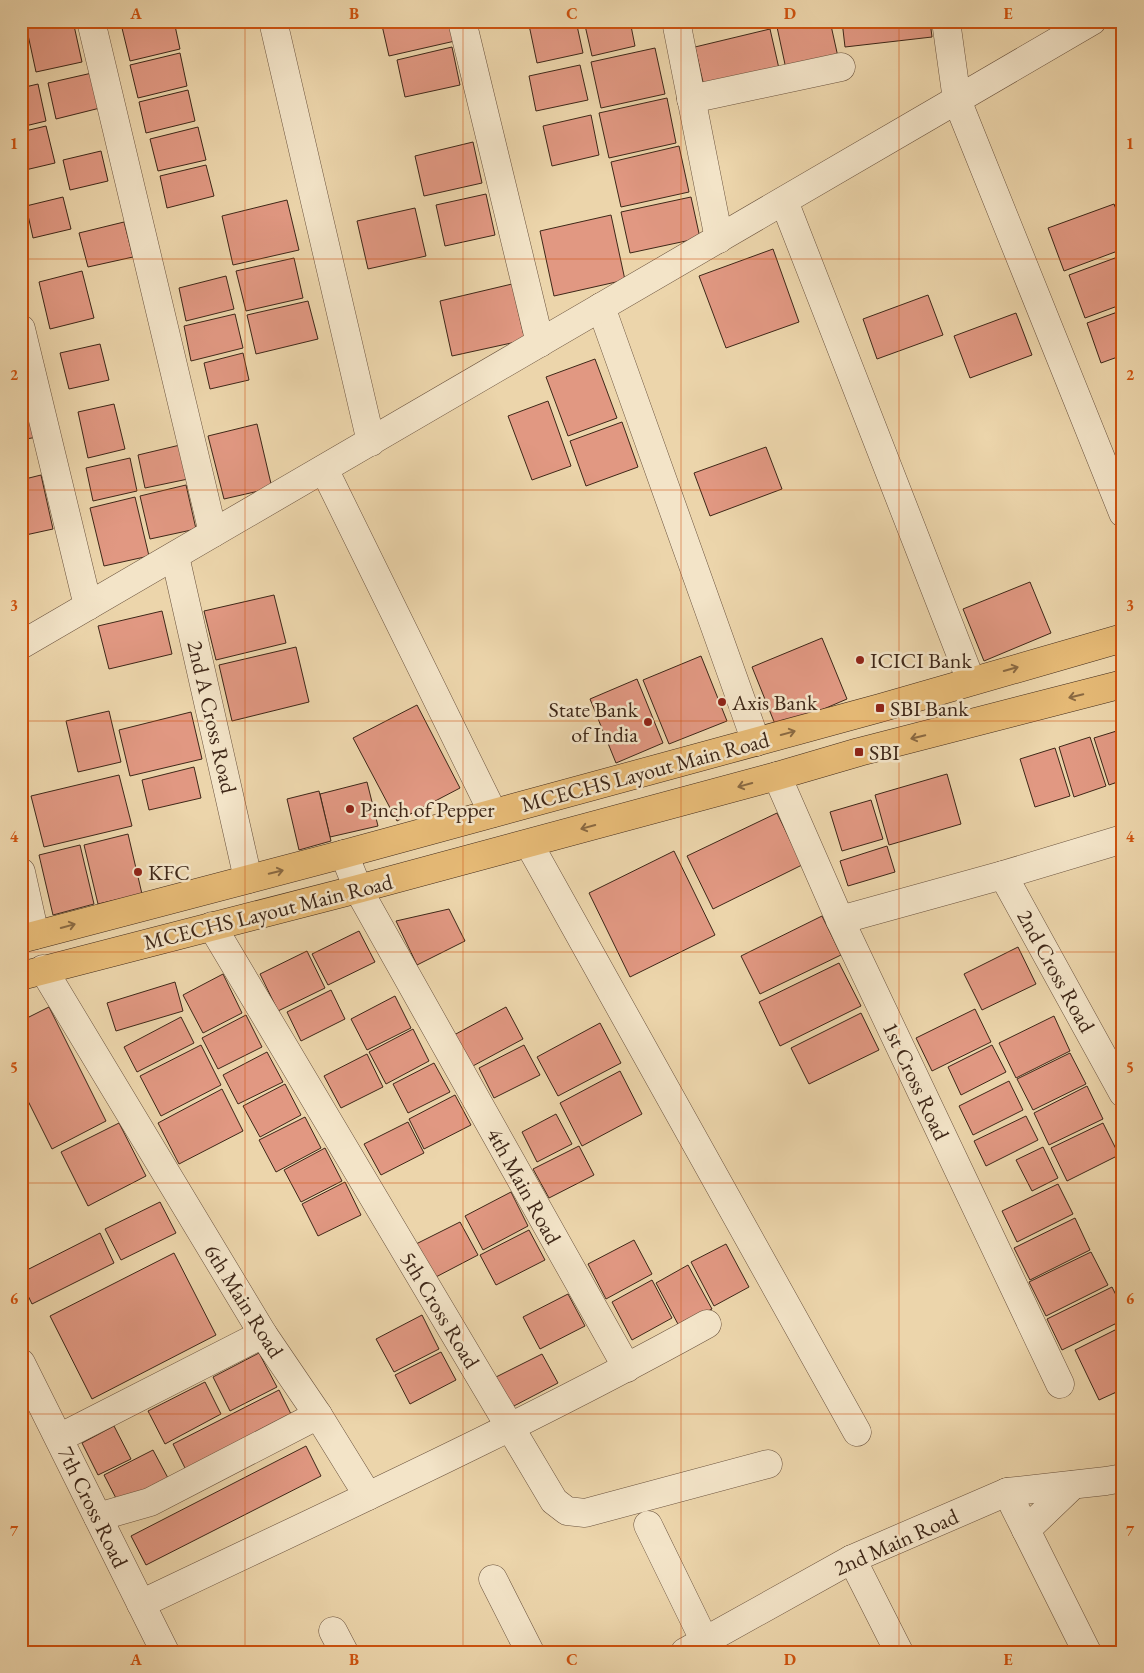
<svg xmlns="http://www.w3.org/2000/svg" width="1144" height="1673" viewBox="0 0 1144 1673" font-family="'EB Garamond',serif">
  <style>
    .building { fill: #e19882; stroke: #3e2718 }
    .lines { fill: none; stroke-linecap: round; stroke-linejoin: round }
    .minor-casing { stroke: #6a523d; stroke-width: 29 }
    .major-casing { stroke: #3e2718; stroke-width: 29 }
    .minor { stroke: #f3e4c8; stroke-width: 28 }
    .major { stroke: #e6ba76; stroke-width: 28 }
    .oneway { stroke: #8a6942 }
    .grid { fill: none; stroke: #ce520e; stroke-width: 1; stroke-opacity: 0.55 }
    .poi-dot { fill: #8f2418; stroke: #f3e4c8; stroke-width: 2 }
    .labels { text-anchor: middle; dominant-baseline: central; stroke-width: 5; stroke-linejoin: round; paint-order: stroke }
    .poi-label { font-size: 22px; fill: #3e2718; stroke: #f3e4c8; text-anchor: start }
    .street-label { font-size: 22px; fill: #3e2718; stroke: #f3e4c8 }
    .neatline { fill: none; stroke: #ce520e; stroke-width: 2 }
    .grid-label { font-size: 16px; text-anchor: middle; font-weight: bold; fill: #ce520e }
  </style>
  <rect width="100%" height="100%" fill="#ecd5ab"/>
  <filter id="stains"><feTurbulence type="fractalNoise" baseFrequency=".004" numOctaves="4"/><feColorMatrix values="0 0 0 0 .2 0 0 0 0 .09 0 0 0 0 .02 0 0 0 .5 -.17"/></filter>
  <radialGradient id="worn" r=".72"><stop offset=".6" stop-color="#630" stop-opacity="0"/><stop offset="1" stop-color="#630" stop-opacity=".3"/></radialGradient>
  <g class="building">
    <path d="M25,21h48l9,41 -46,10z"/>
    <path d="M135,21h39l6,28 -50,12 -9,-37z"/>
    <path d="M381,21h70l4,20 -66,15z"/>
    <path d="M499,21h16l-15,4z"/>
    <path d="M547,21h29l7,32 -46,10 -8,-38z"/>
    <path d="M584,21h46l5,25 -43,10z"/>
    <path d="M802,21h28l8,36 -52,12 -9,-42z"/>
    <path d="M842,21h88l2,16 -87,10z"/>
    <path d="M770,29l10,44 -75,18 -10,-44z"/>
    <path d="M452,47l8,38 -55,12 -8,-37z"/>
    <path d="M655,48l10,46 -64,14 -10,-46z"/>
    <path d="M180,53l7,33 -49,12 -8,-33z"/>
    <path d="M580,65l8,35 -52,11 -7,-35z"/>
    <path d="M92,73l8,35 -44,11 -8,-36z"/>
    <path d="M38,84l8,37 -25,6v-39z"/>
    <path d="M188,90l7,31 -49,12 -7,-31z"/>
    <path d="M667,98l9,45 -67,15 -10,-45z"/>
    <path d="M591,115l8,40 -47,11 -9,-40z"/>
    <path d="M46,126l9,37 -34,8v-39z"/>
    <path d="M198,127l8,33 -48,11 -8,-32z"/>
    <path d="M473,142l9,41 -58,13 -9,-40z"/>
    <path d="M679,146l10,46 -68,15 -10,-45z"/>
    <path d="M101,151l7,30 -38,9 -7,-30z"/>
    <path d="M206,165l8,31 -47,12 -7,-32z"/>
    <path d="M486,194l9,41 -50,11 -9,-41z"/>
    <path d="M63,197l8,32 -38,9 -7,-32z"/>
    <path d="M691,197l9,41 -70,15 -9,-41z"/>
    <path d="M287,200l12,50 -66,15 -11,-49z"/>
    <path d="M1114,204l9,23v22l-59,22 -16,-43z"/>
    <path d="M415,208l11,48 -58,13 -11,-48z"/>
    <path d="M611,215l14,65 -71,16 -14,-65z"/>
    <path d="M124,222l9,35 -45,10 -9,-34z"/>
    <path d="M773,249l26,73 -73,26 -27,-72z"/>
    <path d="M1123,255v49l-38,14 -16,-43z"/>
    <path d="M294,258l9,40 -57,13 -10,-40z"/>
    <path d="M82,271l12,47 -44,11 -11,-47z"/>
    <path d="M226,276l8,33 -48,12 -7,-33z"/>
    <path d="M512,284l13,56 -73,16 -12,-55z"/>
    <path d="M928,295l15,40 -66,24 -14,-40z"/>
    <path d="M308,301l10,38 -62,15 -9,-39z"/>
    <path d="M1123,310v45l-22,8 -14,-40z"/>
    <path d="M1016,313l16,42 -62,23 -16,-42z"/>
    <path d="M235,314l8,34 -52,13 -7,-35z"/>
    <path d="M100,344l9,36 -40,9 -9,-36z"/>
    <path d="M243,353l6,27 -39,9 -6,-26z"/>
    <path d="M595,359l22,59 -49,18 -22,-59z"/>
    <path d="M29,399l8,38 -16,3v-39z"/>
    <path d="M548,401l23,65 -39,14 -24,-64z"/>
    <path d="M114,404l11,45 -37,9 -10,-46z"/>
    <path d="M622,422l16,45 -52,19 -16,-45z"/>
    <path d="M257,424l15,64 -48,11 -16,-63z"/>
    <path d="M180,445l8,34 -43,9 -7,-33z"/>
    <path d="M766,447l16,42 -72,27 -16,-43z"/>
    <path d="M130,458l7,33 -44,10 -7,-33z"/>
    <path d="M41,475l12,54 -32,7v-56z"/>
    <path d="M186,485l10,44 -46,10 -10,-43z"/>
    <path d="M135,497l14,59 -45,10 -14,-58z"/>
    <path d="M1030,582l21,51 -67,28 -21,-52z"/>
    <path d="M274,595l12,48 -70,17 -12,-49z"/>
    <path d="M162,611l10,43 -63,15 -11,-43z"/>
    <path d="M822,638l25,61 -70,30 -25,-62z"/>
    <path d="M296,647l13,55 -77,19 -13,-56z"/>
    <path d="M701,656l26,65 -58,23 -26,-64z"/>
    <path d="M637,679l26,64 -47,20 -26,-64z"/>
    <path d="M417,705l43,83 -63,33 -44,-83z"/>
    <path d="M109,711l12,51 -43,10 -12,-51z"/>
    <path d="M191,712l11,47 -72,17 -11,-46z"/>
    <path d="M1123,729v51l-14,5 -15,-47z"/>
    <path d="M1090,737l16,49 -32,11 -15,-50z"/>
    <path d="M1055,748l15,48 -35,11 -15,-48z"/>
    <path d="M194,767l7,31 -52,12 -7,-30z"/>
    <path d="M947,774l14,50 -72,21 -14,-50z"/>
    <path d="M119,775l13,51 -88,21 -13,-51z"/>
    <path d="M367,782l11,44 -48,11 -10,-43z"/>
    <path d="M319,791l12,50 -32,9 -12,-51z"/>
    <path d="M871,800l12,39 -41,12 -12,-39z"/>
    <path d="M777,813l25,52 -89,44 -26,-53z"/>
    <path d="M128,834l14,60 -44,10 -14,-59z"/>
    <path d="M80,845l14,59 -41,11 -14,-60z"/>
    <path d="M887,846l8,26 -47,14 -8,-25z"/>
    <path d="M674,851l41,84 -85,42 -41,-84z"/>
    <path d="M449,909l16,32 -48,24 -21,-44z"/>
    <path d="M822,916l19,39 -81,39 -19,-38z"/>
    <path d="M359,931l16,31 -47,23 -16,-31z"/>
    <path d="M1018,947l18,37 -54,26 -18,-36z"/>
    <path d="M307,951l18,37 -47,23 -18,-37z"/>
    <path d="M839,963l22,43 -81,40 -21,-44z"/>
    <path d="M223,974l19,39 -39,20 -20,-38z"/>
    <path d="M175,982l8,29 -67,20 -9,-28z"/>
    <path d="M331,990l14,29 -44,22 -14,-29z"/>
    <path d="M395,996l16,32 -44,22 -16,-31z"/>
    <path d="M49,1007l57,114 -54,28 -31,-62v-66z"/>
    <path d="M506,1007l17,32 -52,28 -17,-32z"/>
    <path d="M975,1009l16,33 -59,29 -16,-33z"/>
    <path d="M861,1013l18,37 -70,34 -18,-36z"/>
    <path d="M246,1015l16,32 -44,22 -16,-31z"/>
    <path d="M1054,1016l16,35 -54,27 -17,-35z"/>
    <path d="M181,1017l13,26 -57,29 -13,-25z"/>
    <path d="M600,1023l21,40 -63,33 -21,-39z"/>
    <path d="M413,1029l16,32 -43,23 -17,-32z"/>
    <path d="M201,1045l20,40 -60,31 -21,-40z"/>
    <path d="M524,1045l16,30 -46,23 -15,-30z"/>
    <path d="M992,1045l14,27 -45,23 -13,-28z"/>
    <path d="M267,1052l16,30 -45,22 -15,-29z"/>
    <path d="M1070,1053l16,31 -53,26 -16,-31z"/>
    <path d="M367,1054l16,33 -42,21 -17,-32z"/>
    <path d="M434,1063l16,29 -42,21 -15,-29z"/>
    <path d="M620,1071l22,43 -60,32 -22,-43z"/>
    <path d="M1009,1081l14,29 -50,25 -14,-29z"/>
    <path d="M285,1084l16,31 -41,22 -17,-31z"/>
    <path d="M1087,1086l16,33 -54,26 -15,-32z"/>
    <path d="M222,1089l21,42 -64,33 -21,-41z"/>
    <path d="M455,1095l16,30 -47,24 -15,-30z"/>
    <path d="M556,1114l16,30 -35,18 -15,-30z"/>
    <path d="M1026,1116l12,24 -52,26 -12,-25z"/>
    <path d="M305,1117l16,31 -45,24 -17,-32z"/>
    <path d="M408,1122l16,31 -43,22 -17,-31z"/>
    <path d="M119,1123l27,53 -58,30 -27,-54z"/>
    <path d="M1103,1123l16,32 -52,26 -16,-33z"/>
    <path d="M579,1146l15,29 -45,23 -16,-29z"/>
    <path d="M1043,1147l15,31 -26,13 -16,-31z"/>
    <path d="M325,1148l17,33 -41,21 -17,-32z"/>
    <path d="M345,1182l16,33 -43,21 -16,-32z"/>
    <path d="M1058,1184l15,30 -56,28 -15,-31z"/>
    <path d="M511,1192l17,34 -45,24 -18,-34z"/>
    <path d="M160,1202l16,31 -55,27 -16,-31z"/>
    <path d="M1075,1218l15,32 -60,30 -16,-32z"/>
    <path d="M460,1222l18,33 -44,23 -18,-34z"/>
    <path d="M529,1230l16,30 -49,25 -16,-30z"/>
    <path d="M100,1233l14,30 -82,41 -11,-23v-8z"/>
    <path d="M634,1240l18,34 -46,25 -18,-35z"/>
    <path d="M726,1244l23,43 -35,19 -23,-44z"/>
    <path d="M1091,1252l17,33 -62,31 -17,-34z"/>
    <path d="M174,1253l42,82 -124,64 -42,-83z"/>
    <path d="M688,1265l24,44 -33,17 -23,-43z"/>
    <path d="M652,1280l20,38 -40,22 -20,-38z"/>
    <path d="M1112,1287l11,22v11l-61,30 -15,-31z"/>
    <path d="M568,1294l17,32 -45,23 -17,-32z"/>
    <path d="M422,1315l17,34 -45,23 -18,-33z"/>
    <path d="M1123,1326v63l-24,11 -24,-50z"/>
    <path d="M441,1352l15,28 -46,24 -15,-29z"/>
    <path d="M259,1353l18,34 -47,24 -17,-34z"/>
    <path d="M542,1354l16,29 -46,24 -16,-30z"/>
    <path d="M205,1382l16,32 -56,30 -17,-33z"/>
    <path d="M279,1390l13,26 -106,54 -13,-26z"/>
    <path d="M114,1426l17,33 -33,16 -16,-32z"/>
    <path d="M306,1446l15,30 -175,89 -15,-29z"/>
    <path d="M153,1450l15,28 -49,26 -15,-29z"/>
  </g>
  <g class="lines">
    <g class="minor-casing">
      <g id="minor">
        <path d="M91,21l122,512"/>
        <path d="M273,21l98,421"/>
        <path d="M462,21l78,322"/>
        <path d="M676,21l43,218"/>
        <path d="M946,21l11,79 166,413"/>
        <path d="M691,99l150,-32"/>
        <path d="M784,201l187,480"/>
        <path d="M601,307l155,435"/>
        <path d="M21,329l67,277"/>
        <path d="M324,469l169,344"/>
        <path d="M175,556l73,323"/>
        <path d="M21,645l1071,-624"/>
        <path d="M777,776l63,144 220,464"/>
        <path d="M529,844l328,588"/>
        <path d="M344,854l14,35 269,479"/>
        <path d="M21,872l14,63"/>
        <path d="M1003,875l120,218"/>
        <path d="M840,920l163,-45 120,-36"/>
        <path d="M212,926l342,575 13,10 18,2 183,-49"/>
        <path d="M43,969l220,365 55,81 50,81"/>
        <path d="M21,1363l144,289"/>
        <path d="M59,1438l204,-104"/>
        <path d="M1007,1492l80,160"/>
        <path d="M98,1517l52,-15 168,-87"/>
        <path d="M648,1525l62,127"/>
        <path d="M1026,1530l47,-45"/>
        <path d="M852,1559l47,93"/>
        <path d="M493,1579l37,73"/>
        <path d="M141,1604c190,-91 382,-178 566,-280"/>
        <path d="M333,1631l11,21"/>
        <path d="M685,1652l167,-93 155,-67 99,-11 17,-3"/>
      </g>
    </g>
    <g class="major-casing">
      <g id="major">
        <path d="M21,939l323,-85 536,-146 243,-70"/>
        <path d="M21,976l337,-87 419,-113 82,-24 264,-68"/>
      </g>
    </g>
    <use href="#minor" class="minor"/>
    <use href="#major" class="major"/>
  </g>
  <defs><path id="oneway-shaft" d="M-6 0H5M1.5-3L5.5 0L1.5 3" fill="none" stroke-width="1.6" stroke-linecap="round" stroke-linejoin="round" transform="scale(1.25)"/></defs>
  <g class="oneway">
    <use href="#oneway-shaft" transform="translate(1011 669) rotate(-16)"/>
    <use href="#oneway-shaft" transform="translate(1076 696) rotate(166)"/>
    <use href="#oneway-shaft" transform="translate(788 733) rotate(-15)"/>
    <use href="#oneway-shaft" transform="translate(918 737) rotate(166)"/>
    <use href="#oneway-shaft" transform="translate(745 785) rotate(165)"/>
    <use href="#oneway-shaft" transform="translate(588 827) rotate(165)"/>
    <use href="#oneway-shaft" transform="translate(276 872) rotate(-14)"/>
    <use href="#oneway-shaft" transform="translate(68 926) rotate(-15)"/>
  </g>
  <path class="grid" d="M245,21v1631M463,21v1631M681,21v1631M899,21v1631M21,259h1102M21,490h1102M21,721h1102M21,952h1102M21,1183h1102M21,1414h1102"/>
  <g class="poi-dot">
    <circle cx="860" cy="660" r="5"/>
    <circle cx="722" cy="702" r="5"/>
    <rect x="875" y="703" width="10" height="10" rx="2.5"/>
    <circle cx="648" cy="722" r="5"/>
    <rect x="854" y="747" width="10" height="10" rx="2.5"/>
    <circle cx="350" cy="809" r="5"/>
    <circle cx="138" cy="872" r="5"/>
  </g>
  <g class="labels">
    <g class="poi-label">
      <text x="870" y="660">ICICI Bank</text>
      <text x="732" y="702">Axis Bank</text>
      <text x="890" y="708">SBI Bank</text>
      <text x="638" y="709" text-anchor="end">State Bank<tspan x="638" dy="25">of India</tspan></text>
      <text x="869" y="752">SBI</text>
      <text x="360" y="809">Pinch of Pepper</text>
      <text x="148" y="872">KFC</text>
    </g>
    <g class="street-label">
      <text transform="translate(212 717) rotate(77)">2nd A Cross Road</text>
      <text transform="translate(645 772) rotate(-15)">MCECHS Layout Main Road</text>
      <text transform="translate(268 912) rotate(-14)">MCECHS Layout Main Road</text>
      <text transform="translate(1056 971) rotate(61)">2nd Cross Road</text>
      <text transform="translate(916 1081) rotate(65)">1st Cross Road</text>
      <text transform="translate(524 1186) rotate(61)">4th Main Road</text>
      <text transform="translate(244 1301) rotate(58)">6th Main Road</text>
      <text transform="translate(440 1310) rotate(59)">5th Cross Road</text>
      <text transform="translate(93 1507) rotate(64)">7th Cross Road</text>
      <text transform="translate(896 1542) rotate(-24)">2nd Main Road</text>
    </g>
  </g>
  <rect width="1144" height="1673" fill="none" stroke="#ecd5ab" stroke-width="55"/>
  <rect x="28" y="28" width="1088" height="1618" class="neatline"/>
  <g class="grid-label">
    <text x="136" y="19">A</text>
    <text x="354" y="19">B</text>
    <text x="572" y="19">C</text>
    <text x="790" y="19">D</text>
    <text x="1008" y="19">E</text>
    <text x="14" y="149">1</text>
    <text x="1130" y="149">1</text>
    <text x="14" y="380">2</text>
    <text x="1130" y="380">2</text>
    <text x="14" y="611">3</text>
    <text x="1130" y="611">3</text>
    <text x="14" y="842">4</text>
    <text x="1130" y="842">4</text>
    <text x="14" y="1073">5</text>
    <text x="1130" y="1073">5</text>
    <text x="14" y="1304">6</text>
    <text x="1130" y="1304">6</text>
    <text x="14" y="1536">7</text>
    <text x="1130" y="1536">7</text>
    <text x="136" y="1665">A</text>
    <text x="354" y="1665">B</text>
    <text x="572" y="1665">C</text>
    <text x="790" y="1665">D</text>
    <text x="1008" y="1665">E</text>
  </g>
  <rect width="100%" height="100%" filter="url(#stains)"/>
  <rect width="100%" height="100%" fill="url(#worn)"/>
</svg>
